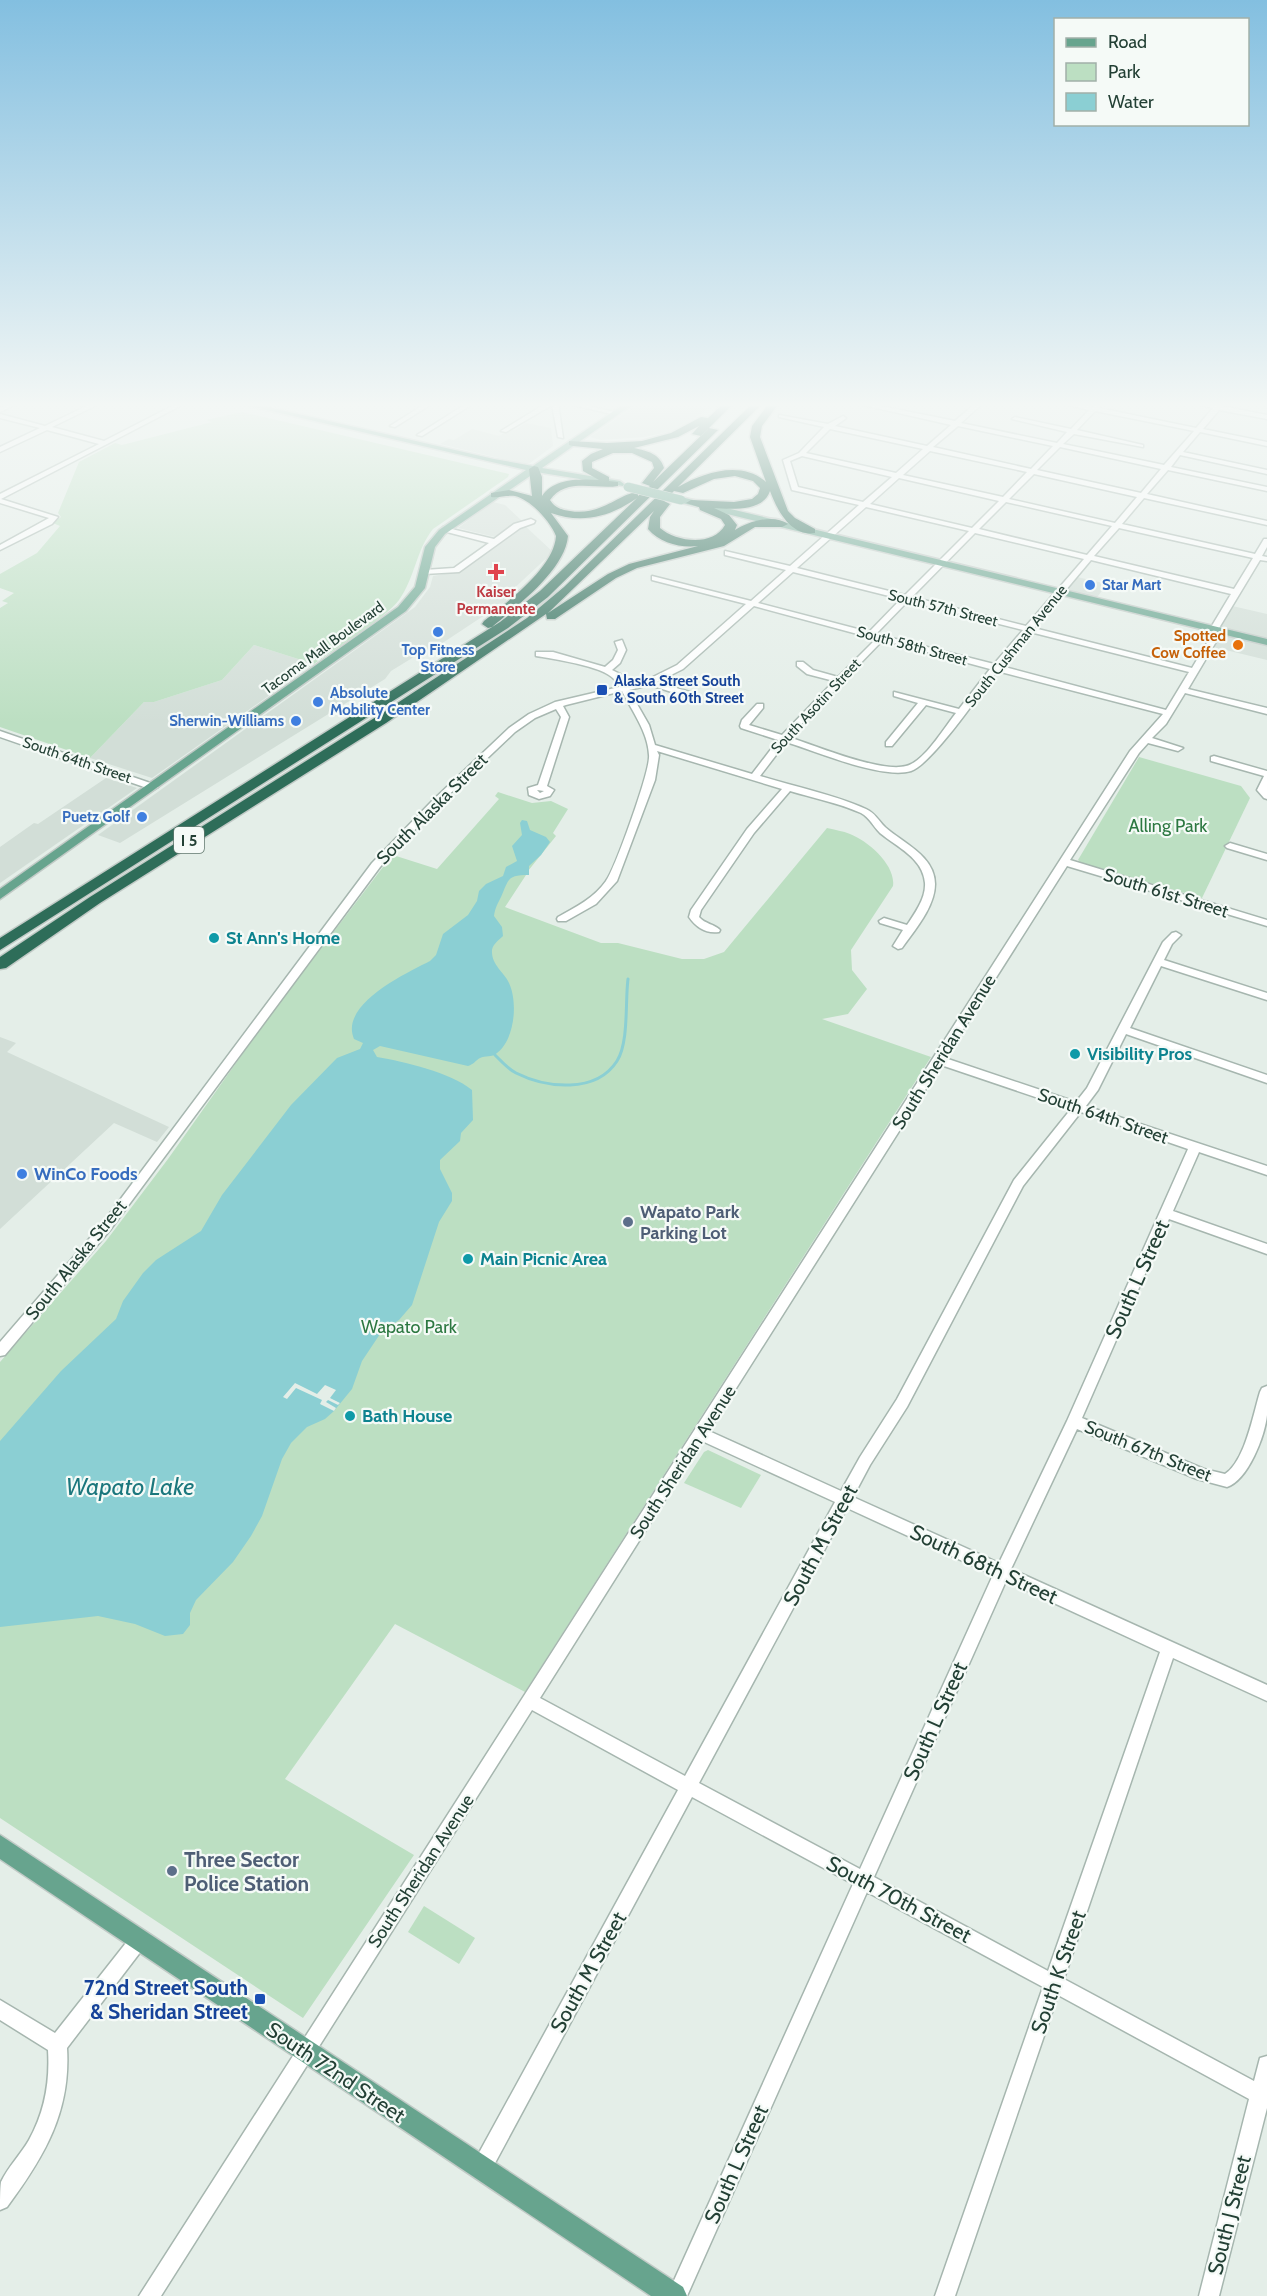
<svg xmlns="http://www.w3.org/2000/svg" width="1267" height="2296" viewBox="0 0 1267 2296" font-family="Cabin,sans-serif">
  <style>
    .built { fill: #d2ded7 }
    .green { fill: #bcdfc2 }
    .water { fill: #8bcfd3 }
    .pier { fill: #e4eee8 }
    .lines { fill: none; stroke-linecap: round; stroke-linejoin: round }
    .stream { stroke: #8bcfd3; stroke-width: 3 }
    .minor-casing { stroke: #a6b6af; stroke-width: 3 }
    .major-casing { stroke: #c1cac6; stroke-width: 3 }
    .highway-casing { stroke: #c1cac6; stroke-width: 3 }
    .minor { fill: #fff; fill-rule: evenodd }
    .major { fill: #67a48e; fill-rule: evenodd }
    .highway { fill: #2e6d59; fill-rule: evenodd }
    .major-bridge-casing { stroke: #c1cac6; stroke-width: 10; stroke-linecap: butt }
    .major-bridge { stroke: #67a48e; stroke-width: 9 }
    .health-dot { fill: #e0444e; stroke: #f5faf7; stroke-width: 2 }
    .shop-dot { fill: #3f7fe0; stroke: #f5faf7; stroke-width: 2 }
    .food-dot { fill: #e8710a; stroke: #f5faf7; stroke-width: 2 }
    .transit-dot { fill: #1a4fb4; stroke: #f5faf7; stroke-width: 2 }
    .culture-dot { fill: #0f9aa8; stroke: #f5faf7; stroke-width: 2 }
    .service-dot { fill: #5c6f8a; stroke: #f5faf7; stroke-width: 2 }
    .labels { text-anchor: middle; dominant-baseline: central; stroke-width: 4.5; stroke-linejoin: round; paint-order: stroke }
    .far-shop-label { font-size: 15px; font-weight: bold; fill: #366cbe; stroke: #f5faf7; text-anchor: start }
    .far-health-label { font-size: 15px; font-weight: bold; fill: #be3a42; stroke: #f5faf7 }
    .far-street-label { font-size: 15px; fill: #234035; stroke: #f5faf7 }
    .far-food-label { font-size: 15px; font-weight: bold; fill: #c56008; stroke: #f5faf7; text-anchor: end }
    .far-transit-label { font-size: 15px; font-weight: bold; fill: #164399; stroke: #f5faf7; text-anchor: start }
    .shield { fill: #f5faf7; stroke: #62786f; stroke-width: 1.5 }
    .shield-label { font-size: 16px; font-weight: bold; fill: #234035 }
    .street-label { font-size: 18px; fill: #234035; stroke: #f5faf7 }
    .park-label { font-size: 18px; fill: #2c7841; stroke: #f5faf7 }
    .culture-label { font-size: 18px; font-weight: bold; fill: #0d838f; stroke: #f5faf7; text-anchor: start }
    .shop-label { font-size: 18px; font-weight: bold; fill: #366cbe; stroke: #f5faf7; text-anchor: start }
    .service-label { font-size: 18px; font-weight: bold; fill: #4e5e75; stroke: #f5faf7; text-anchor: start }
    .near-street-label { font-size: 21px; fill: #234035; stroke: #f5faf7 }
    .near-service-label { font-size: 21px; font-weight: bold; fill: #4e5e75; stroke: #f5faf7; text-anchor: start }
    .near-transit-label { font-size: 21px; font-weight: bold; fill: #164399; stroke: #f5faf7; text-anchor: end }
    .near-water-label { font-size: 24px; font-style: italic; fill: #1b777d; stroke: #f5faf7 }
  </style>
  <rect width="100%" height="100%" fill="#e4eee8"/>
  <g class="built">
    <path d="M641,402h77l-40,28 -34,7 -43,3 -11,-3z"/>
    <path d="M526,423l25,5 2,18 -23,17 -6,1 -84,-20 9,-5 5,1 18,-11 27,7 11,-7 5,1z"/>
    <path d="M493,502l12,3 17,16 -27,16 -37,-9z"/>
    <path d="M524,525l29,27 -45,42 -2,7 -65,43 -19,8 -31,19 -6,8 -265,164 -22,-8 317,-228 15,-20 3,-11 29,-5z"/>
    <path d="M1073,576l34,8 -12,16 -36,-8z"/>
    <path d="M1228,605l39,9v46l-58,-14z"/>
    <path d="M254,645l60,19 -162,114 -62,-20 54,-56h10l68,-22z"/>
    <path d="M106,778l31,10 -137,95v-36l34,-24 4,1z"/>
    <path d="M0,1037l16,6 -9,9 162,75 -12,15 -43,-19 -114,106z"/>
  </g>
  <g class="green">
    <path d="M242,412l267,62 -1,3 -75,52c-17,21 -18,49 -34,71 -12,17 -66,50 -85,64l-60,-19 -32,35 -68,22h-10l-54,56 -90,-31v-119l8,-5 -6,-2 12,-8 -14,-5v-14l37,-21 23,-27 -7,-3 8,-6 -3,-4 21,-51 36,-19 7,2 90,-23 -6,-2z"/>
    <path d="M1139,757l102,29 9,12 -48,100 -121,-35 -3,-3z"/>
    <path d="M498,792l34,11 19,-2 17,8 -15,24 3,3 -28,35 1,4h-3l-21,32 96,36h17l64,16h22l20,-7 103,-124c8,2 16,3 23,6 18,7 46,31 43,52l-42,64 1,20 15,19 -19,25 -26,5 109,38 -406,635 -130,-68 -110,155 129,76 -111,163 -303,-200v-456l106,-121 62,-82 97,-137 118,-155 10,-12 44,14 62,-70 -4,-3z"/>
    <path d="M708,1450l53,25 -20,33 -57,-25 20,-31z"/>
    <path d="M424,1906l51,32 -16,26 -51,-32z"/>
  </g>
  <path class="water" d="M522,820l5,1 3,9 16,7 4,5 -9,13 -12,11v9c-22,0 -20,4 -28,22 -3,6 -6,11 -7,19l8,11 1,9c-4,4 -10,8 -11,14 -1,15 12,22 17,33 9,19 6,56 -12,70 -5,5 -12,2 -17,5 -5,3 -6,6 -12,8l-88,-20 -7,4 4,7c28,5 73,15 95,33l1,30 -12,13 -1,8 -20,19v9l12,24v8l-13,21 -27,83 -13,15 -17,11 -20,30 -10,28 -18,22 -9,8 -18,8 -16,16 -9,16 -20,57 -11,20 -18,26 -37,38 -6,13v12l-7,9 -18,2 -30,-12 -37,-8 -98,11v-186l61,-70 55,-52 7,-18 20,-28 13,-13 45,-29 21,-36 69,-90 46,-47 23,-9 3,-6 -9,-4c-15,-35 53,-66 76,-78l6,-6 7,-21 25,-19 9,-14 2,-10 7,-7 17,-8 3,-9 11,-6 -5,-15 10,-11 -2,-12z"/>
  <path class="pier" d="M295,1383l22,11 8,-9 11,5 -6,8 10,5 -2,2 -10,-5 -2,2 10,6 -2,3 -14,-7 2,-4 -26,-12 -9,11 -4,-2z"/>
  <g class="lines">
    <path class="stream" d="M495,1055c6,6 13,14 21,18 30,15 80,21 101,-12 12,-19 8,-59 11,-82"/>
    <g class="minor-casing">
      <g id="minor">
        <path d="M13,402h8l-21,10v-4z"/>
        <path d="M95,402h8l-51,25 52,14 76,-39h8l-187,97 57,18 -6,7 -52,26v-5l49,-27 -49,-15v-9l99,-50 -52,-14 -47,22v-5l40,-19 -40,-10v-4l45,12z"/>
        <path d="M428,402h7l-40,25 -5,-1z"/>
        <path d="M469,402h7l-54,34 -5,-1z"/>
        <path d="M548,402h10l5,36 -5,-1 -6,-32 -46,27 -5,-1z"/>
        <path d="M560,402h11l48,11 -3,2z"/>
        <path d="M850,402h11l94,19 22,-19h7l-23,21 96,20 10,-11 -55,-13 3,-2 56,12 18,-19 -33,-8h12l25,5 5,-5h6l-5,6 97,20 17,-20 -26,-6 29,3 3,-3h6l-3,4 45,9v4l-48,-9 -16,19 64,13v4l-67,-14 -17,20 84,18v4l-87,-19 -9,12 96,20v4l-99,-21 -21,24 120,27v4l-123,-27 -22,26 133,30 9,-15h3v8l-5,9 5,1v4l-7,-1 -41,68 4,2 -35,59 79,19v6l-82,-21 -19,31 -14,14 31,10 -5,3 -30,-8 -9,10 -69,107 197,60v6l-200,-60 -122,192 131,44 11,-14 76,-146 9,-9 4,-1 5,3 -9,9 -8,16 103,33v7l-106,-34 -31,62 137,47v8l-141,-49 -28,56 -12,16 181,60v9l-68,-23 -26,59 94,33v10l-98,-35 -87,199 122,51 21,5c20,-13 28,-59 35,-82l2,-4 5,-2c0,10 0,20 0,29 -2,21 -19,65 -40,72l-30,-8 -120,-50 -66,140 256,116v16l-94,-43 -109,321 190,102 6,-23 7,-2v52l-48,188h-20l50,-197 -191,-104 -103,301h-20l108,-309 -176,-95 -180,404h-20l186,-412 -161,-87 -204,379 -7,3 -7,-3 -3,-7 3,-7 204,-372 -146,-80 -371,586h-22l991,-1545 33,-37 -166,-43c-15,20 -65,93 -86,100 -28,9 -96,-20 -125,-29l-26,34c35,11 72,18 106,33 9,4 12,11 19,18 18,16 50,29 50,57 0,23 -21,47 -33,64l-4,1 -5,-3 10,-16 -23,-7 -1,-2 5,-3 23,7c8,-12 19,-27 18,-42 -2,-25 -28,-36 -45,-50 -7,-7 -10,-15 -19,-20 -22,-10 -48,-15 -71,-22l-36,42 -53,77 -2,7c6,7 15,7 21,13l-1,2c-13,2 -23,-5 -30,-15l2,-7 56,-81 35,-40 -125,-38 2,4 -4,25 -38,101 -21,23 -30,17h-8l-1,-2 1,-2c18,-10 36,-19 48,-36 9,-12 45,-112 43,-126 -1,-23 -17,-44 -27,-64l-56,14 -3,1 6,11 -22,69 7,4 -4,6 -11,3 -10,-4 -1,-7 10,-3 23,-68 -5,-8 -21,9 -20,14 -77,73 -58,62 -270,363 -105,125 -5,1v-14l102,-118 270,-361 60,-62 77,-73 20,-14 26,-12 64,-15c-2,-3 -3,-6 -5,-8 -11,-13 -61,-20 -78,-23v-4h17l52,15 8,-7 5,-10 -3,-8 7,-2 4,10 -6,13 -8,7 8,4 6,11 21,-5 30,-15 69,-61 -94,-24v-4l99,25 35,-31 -61,-15v-4l65,15 69,-61 -67,-15 -9,-30 16,-7 25,-26 -45,-10v-2l49,9 15,-8 3,2 -1,1 -10,7 92,20 24,-21zM1095,411l99,20 -30,34 -101,-21 11,-10 69,13v-2l-66,-15zM958,426l95,20 -22,23 -98,-22zM830,429l93,20 -27,24 -90,-20zM1060,447l101,22 -20,24 -104,-23zM930,451l97,21 -24,25 -100,-22zM802,456l90,21 -29,25 -65,-15 -8,-26zM1034,474l103,23 -22,26 -106,-24zM899,478l100,23 -27,27 -102,-24zM1006,502l106,24 -25,29 -108,-26zM866,507l103,24 -64,64 -108,-27zM1119,528l134,30 -19,31 -140,-33zM975,533l109,26 -58,67 -114,-29zM1091,560l140,34 -21,35 4,2 -22,37 -158,-40zM793,572l108,27 -32,33 -111,-29zM908,601l115,29 -29,34 -118,-30zM754,606l122,33 -38,38 -25,-7 -10,-8h-6v4l10,8 27,7 -52,54 -33,-10 14,-17v-4h-6l-15,16 -2,6 1,2 37,12 -26,34 -97,-29 -6,-20 -20,-35 21,-5 40,13h6v-4l-39,-12 26,-13zM1030,632l159,40 -23,38 -165,-44zM883,640l107,29 -31,40 -65,-17v4l24,7 -32,39v4h6l34,-41 30,8c-12,15 -32,49 -50,53 -25,7 -90,-20 -117,-29zM537,790l7,1 -4,2zM941,1065l130,44 -57,71 -117,219 -37,58 -19,34 -132,-60zM1081,1112l107,37 -121,272 -68,142 -146,-66 17,-32 37,-58 116,-221zM702,1441l133,61 -150,274 -145,-78zM847,1508l146,67 -133,294 -161,-86zM1006,1581l154,71 -112,319 -174,-94z"/>
        <path d="M531,519l4,2 -1,2 -14,5 -61,44 -35,2 -4,-2 4,-2 30,-2 35,-25 -46,-12v-4l51,12 20,-15z"/>
        <path d="M0,731l156,54 2,2 -5,3 -3,-1 -150,-52z"/>
        <path d="M1214,756l53,15v28l-3,-1 -7,-8 7,-14 -53,-15v-4z"/>
        <path d="M1230,843l37,11v6l-40,-12 -2,-2z"/>
        <path d="M139,1931l6,3 3,6 -3,6 -78,102c4,64 -23,109 -60,159l-7,3c0,-8 0,-21 1,-28 7,-15 20,-28 28,-42 16,-29 21,-58 19,-90l-48,-30v-20l55,33 78,-99z"/>
      </g>
    </g>
    <g class="major-casing">
      <g id="major">
        <path d="M232,402h14l248,57 39,7 94,-64h9l-94,66 78,13 4,3 -1,2 -87,-14 -91,62 -10,13 -10,41 -19,23 -406,288v-10l398,-282 17,-20 10,-40 14,-17 87,-60z"/>
        <path d="M681,497l586,142v6l-589,-143v-4z"/>
        <path d="M0,1835l683,452 4,9h-36l-651,-437z"/>
      </g>
    </g>
    <g class="highway-casing">
      <g id="highway">
        <path d="M725,402h10l-34,34 -9,-2 7,-8 -21,11 -44,11c14,3 26,6 30,20l-11,14 56,-54 9,2 -170,167 -40,31 -508,322v-12l500,-316 40,-31 97,-93c-27,19 -55,26 -86,15l17,23c-3,34 -51,70 -76,91l-4,1 -6,-4 2,-3c23,-19 70,-53 72,-85 -6,-15 -25,-36 -41,-40 -8,-1 -16,2 -24,1v-4l18,-3 23,6 -3,-27 5,-3 4,1 4,10v19c12,-18 38,-17 57,-16l-16,-9 -1,-10 9,-7 12,-5 -30,-3 -4,-1v-4l38,2 35,-2 29,-8 30,-16 7,1zM613,453h19l20,9 2,6 -12,15 8,3 -12,10v-3c-15,-3 -36,24 -68,18 -8,-1 -15,-3 -20,-11 16,-23 46,-10 68,-14v-4l-9,-1v-4l-17,-9v-6z"/>
        <path d="M754,402h10l-86,85c26,-15 64,-27 88,-5l-16,-45 2,-11 18,-24h10l-18,24 -2,11 28,74 7,7 20,11v4c-24,4 -38,-23 -45,-42 -7,21 -39,18 -56,17l15,7 8,10 -2,5c13,-8 38,-17 53,-6l-6,3h-27l-31,19 -87,22 -21,10 -61,41h-8l-1,-5 -160,109 -286,180 -94,65 -6,1v-12l90,-60 286,-180 151,-99 37,-31zM735,476l18,5 7,7 -2,6 -6,5 -18,3 -43,-2 -5,3 13,4 1,3 21,9 4,6c-12,22 -49,17 -65,3v-11l10,-13 -6,-3 10,-10 9,2 31,-14zM654,511l-4,6 -2,12c12,14 32,19 50,17l-69,18 -21,10 -60,39z"/>
      </g>
    </g>
    <use href="#minor" class="minor"/>
    <use href="#major" class="major"/>
    <use href="#highway" class="highway"/>
    <g class="major-bridge-casing">
      <path id="major-bridge" d="M628,487l53,13"/>
    </g>
    <use href="#major-bridge" class="major-bridge"/>
  </g>
  <linearGradient id="sky" x2="0" y2="1"><stop stop-color="#83bfe0"/><stop offset="0.56" stop-color="#f3f7f5"/><stop offset="1" stop-color="#f3f7f5" stop-opacity="0"/></linearGradient>
  <rect width="1267" height="723" fill="url(#sky)"/>
  <path class="health-dot" d="M493 563h6v6h6v6h-6v6h-6v-6h-6v-6h6z"/>
  <g class="shop-dot">
    <circle cx="1090" cy="585" r="6"/>
    <circle cx="438" cy="632" r="6"/>
    <circle cx="318" cy="702" r="6"/>
    <circle cx="296" cy="721" r="6"/>
    <circle cx="142" cy="817" r="6"/>
    <circle cx="22" cy="1174" r="6"/>
  </g>
  <circle class="food-dot" cx="1238" cy="645" r="6"/>
  <g class="transit-dot">
    <rect x="596" y="684" width="12" height="12" rx="3"/>
    <rect x="254" y="1993" width="12" height="12" rx="3"/>
  </g>
  <g class="culture-dot">
    <circle cx="214" cy="938" r="6"/>
    <circle cx="1075" cy="1054" r="6"/>
    <circle cx="468" cy="1259" r="6"/>
    <circle cx="350" cy="1416" r="6"/>
  </g>
  <g class="service-dot">
    <circle cx="628" cy="1222" r="6"/>
    <circle cx="172" cy="1871" r="6"/>
  </g>
  <g class="labels">
    <g class="far-shop-label">
      <text x="1102" y="585">Star Mart</text>
      <text x="438" y="650" text-anchor="middle">Top Fitness<tspan x="438" dy="17">Store</tspan></text>
      <text x="330" y="693">Absolute<tspan x="330" dy="17">Mobility Center</tspan></text>
      <text x="284" y="721" text-anchor="end">Sherwin-Williams</text>
      <text x="130" y="817" text-anchor="end">Puetz Golf</text>
    </g>
    <g class="far-health-label">
      <text x="496" y="592">Kaiser<tspan x="496" dy="17">Permanente</tspan></text>
    </g>
    <g class="far-street-label">
      <text transform="translate(943 608) rotate(14)">South 57th Street</text>
      <text transform="translate(912 646) rotate(15)">South 58th Street</text>
      <text transform="translate(1016 646) rotate(-51)">South Cushman Avenue</text>
      <text transform="translate(323 648) rotate(-36)">Tacoma Mall Boulevard</text>
      <text transform="translate(816 706) rotate(-47)">South Asotin Street</text>
      <text transform="translate(77 760) rotate(19)">South 64th Street</text>
    </g>
    <g class="far-food-label">
      <text x="1226" y="636">Spotted<tspan x="1226" dy="17">Cow Coffee</tspan></text>
    </g>
    <g class="far-transit-label">
      <text x="614" y="681">Alaska Street South<tspan x="614" dy="17">&amp; South 60th Street</tspan></text>
    </g>
    <rect class="shield" x="174" y="827" width="30" height="26" rx="4.5"/>
    <g class="shield-label">
      <text x="189" y="840">I 5</text>
    </g>
    <g class="street-label">
      <text transform="translate(432 809) rotate(-45)">South Alaska Street</text>
      <text transform="translate(1166 893) rotate(17)">South 61st Street</text>
      <text transform="translate(944 1052) rotate(-58)">South Sheridan Avenue</text>
      <text transform="translate(1103 1116) rotate(19)">South 64th Street</text>
      <text transform="translate(76 1260) rotate(-51)">South Alaska Street</text>
      <text transform="translate(1148 1451) rotate(22)">South 67th Street</text>
      <text transform="translate(683 1462) rotate(-57)">South Sheridan Avenue</text>
      <text transform="translate(421 1871) rotate(-57)">South Sheridan Avenue</text>
    </g>
    <g class="park-label">
      <text x="1168" y="826">Alling Park</text>
      <text x="409" y="1327">Wapato Park</text>
    </g>
    <g class="culture-label">
      <text x="226" y="938">St Ann's Home</text>
      <text x="1087" y="1054">Visibility Pros</text>
      <text x="480" y="1259">Main Picnic Area</text>
      <text x="362" y="1416">Bath House</text>
    </g>
    <g class="shop-label">
      <text x="34" y="1174">WinCo Foods</text>
    </g>
    <g class="service-label">
      <text x="640" y="1212">Wapato Park<tspan x="640" dy="21">Parking Lot</tspan></text>
    </g>
    <g class="near-street-label">
      <text transform="translate(1137 1279) rotate(-66)">South L Street</text>
      <text transform="translate(820 1545) rotate(-62)">South M Street</text>
      <text transform="translate(984 1564) rotate(25)">South 68th Street</text>
      <text transform="translate(935 1721) rotate(-66)">South L Street</text>
      <text transform="translate(899 1899) rotate(28)">South 70th Street</text>
      <text transform="translate(588 1972) rotate(-61)">South M Street</text>
      <text transform="translate(1058 1972) rotate(-71)">South K Street</text>
      <text transform="translate(336 2072) rotate(34)">South 72nd Street</text>
      <text transform="translate(736 2164) rotate(-66)">South L Street</text>
      <text transform="translate(1229 2215) rotate(-76)">South J Street</text>
    </g>
    <g class="near-service-label">
      <text x="184" y="1859">Three Sector<tspan x="184" dy="24">Police Station</tspan></text>
    </g>
    <g class="near-transit-label">
      <text x="248" y="1987">72nd Street South<tspan x="248" dy="24">&amp; Sheridan Street</tspan></text>
    </g>
    <g class="near-water-label">
      <text x="130" y="1486">Wapato Lake</text>
    </g>
  </g>
  <rect x="1054" y="18" width="195" height="108" fill="#f5faf7" stroke="#a1b0a9" stroke-width="1.5"/>
  <rect x="1066" y="38" width="30" height="9" fill="#67a48e" stroke="#a1b0a9" stroke-width="1.5"/>
  <text x="1108" y="48" font-size="18" fill="#234035">Road</text>
  <rect x="1066" y="63" width="30" height="18" fill="#bcdfc2" stroke="#a1b0a9" stroke-width="1.5"/>
  <text x="1108" y="78" font-size="18" fill="#234035">Park</text>
  <rect x="1066" y="93" width="30" height="18" fill="#8bcfd3" stroke="#a1b0a9" stroke-width="1.5"/>
  <text x="1108" y="108" font-size="18" fill="#234035">Water</text>
</svg>
